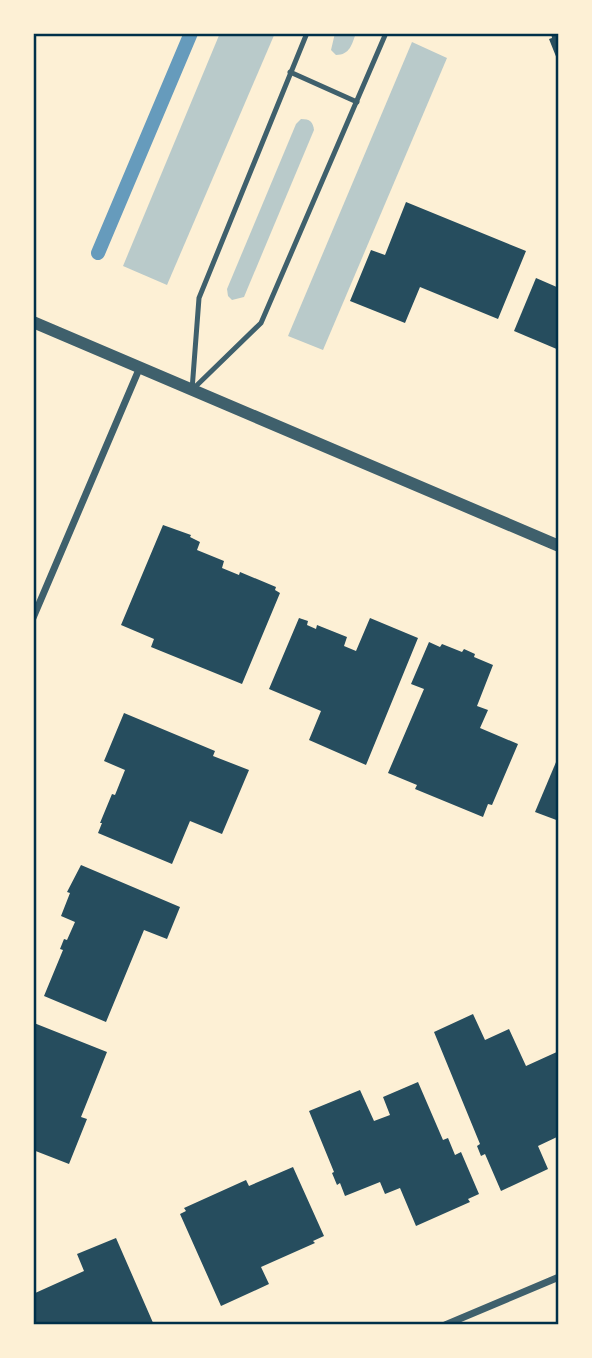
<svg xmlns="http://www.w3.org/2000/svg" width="592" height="1358" viewBox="0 0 592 1358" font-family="'Open Sans',sans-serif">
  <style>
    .green { fill: #b9caca }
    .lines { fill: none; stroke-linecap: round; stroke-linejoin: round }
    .stream { stroke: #669bbc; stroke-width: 14 }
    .building { fill: #264d5e }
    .service { stroke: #3f606c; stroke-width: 5 }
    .minor { stroke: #3f606c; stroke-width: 7 }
    .tertiary { stroke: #3f606c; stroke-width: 12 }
    .neatline { fill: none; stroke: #003049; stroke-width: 2.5 }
  </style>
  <rect width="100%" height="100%" fill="#fdf0d5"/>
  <g class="green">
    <path d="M220,33h55l-108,252 -44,-19z"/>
    <path d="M335,33h21c-4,11 -6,22 -20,22l-5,-5z"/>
    <path d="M412,42l35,16 -124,292 -35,-14z"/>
    <path d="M301,119c9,0 12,3 13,11l-70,167 -12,3 -4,-4 -1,-7 69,-165z"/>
  </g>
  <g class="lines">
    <path class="stream" d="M98,253l93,-220"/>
  </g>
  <g class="building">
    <path d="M551,33h8v31l-10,-25 3,-1z"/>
    <path d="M406,202l120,49 -28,68 -78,-32 -15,36 -55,-22 21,-51 14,5z"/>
    <path d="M536,278l23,10v62l-45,-19z"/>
    <path d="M163,525l28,10 -1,2 10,5 -3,8 27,11 -2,7 17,7 1,-3 36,15 -1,3 5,3 -38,91 -91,-37 3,-8 -33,-14z"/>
    <path d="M299,618l9,3 -1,4 9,4 1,-4 30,12 -3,9 12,5 14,-33 48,20 -52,127 -57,-25 12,-29 -52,-22z"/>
    <path d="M429,642l11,5 2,-3 20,8 2,-3 11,5 -1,3 19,8 -16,41 11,4 -8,18 38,16 -26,61 -4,-1 -5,13 -68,-28 2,-4 -29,-12 36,-84 -13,-5z"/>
    <path d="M124,713l91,38 -2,5 36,14 -27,64 -32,-13 -18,43 -74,-31 4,-10h-2l12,-29 3,1 10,-25 -21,-9z"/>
    <path d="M559,755v66l-24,-9z"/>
    <path d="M81,865l99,42 -13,32 -23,-9 -38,92 -62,-26 19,-46 -3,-1 4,-10 3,1 8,-18 -14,-6 9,-23 -3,-1z"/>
    <path d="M473,1014l12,26 24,-11 17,37 33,-15v91l-2,-5 -19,9 10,23 -47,22 -16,-37 -4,2 -4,-10 3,-2 -46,-112z"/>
    <path d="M34,1023l73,29 -26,65 6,2 -18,45 -36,-14z"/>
    <path d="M418,1082l25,58 5,-2 7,17 6,-3 18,42 -11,5 2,3 -54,24 -16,-38 -15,6 -5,-12 -35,14 -5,-13 -3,2 -5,-12 2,-1 -25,-61 51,-21 14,31 16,-6 -7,-18z"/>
    <path d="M293,1167l31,69 -11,5 2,2 -54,24 8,17 -48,22 -41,-92 6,-3 -2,-3 62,-28 3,6z"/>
    <path d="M116,1238l38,87h-121v-31l51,-23 -7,-17z"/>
  </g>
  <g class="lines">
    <g class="service">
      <path d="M290,72l67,30"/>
      <path d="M192,390l69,-67 125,-290"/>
      <path d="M192,390l7,-92 108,-265"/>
    </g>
    <g class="minor">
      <path d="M33,618l107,-251"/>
      <path d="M445,1325l114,-48"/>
    </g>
    <path class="tertiary" d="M33,322l526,224"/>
  </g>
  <rect width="592" height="1358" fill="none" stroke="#fdf0d5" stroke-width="70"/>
  <rect x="35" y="35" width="522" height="1288" class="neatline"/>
</svg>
